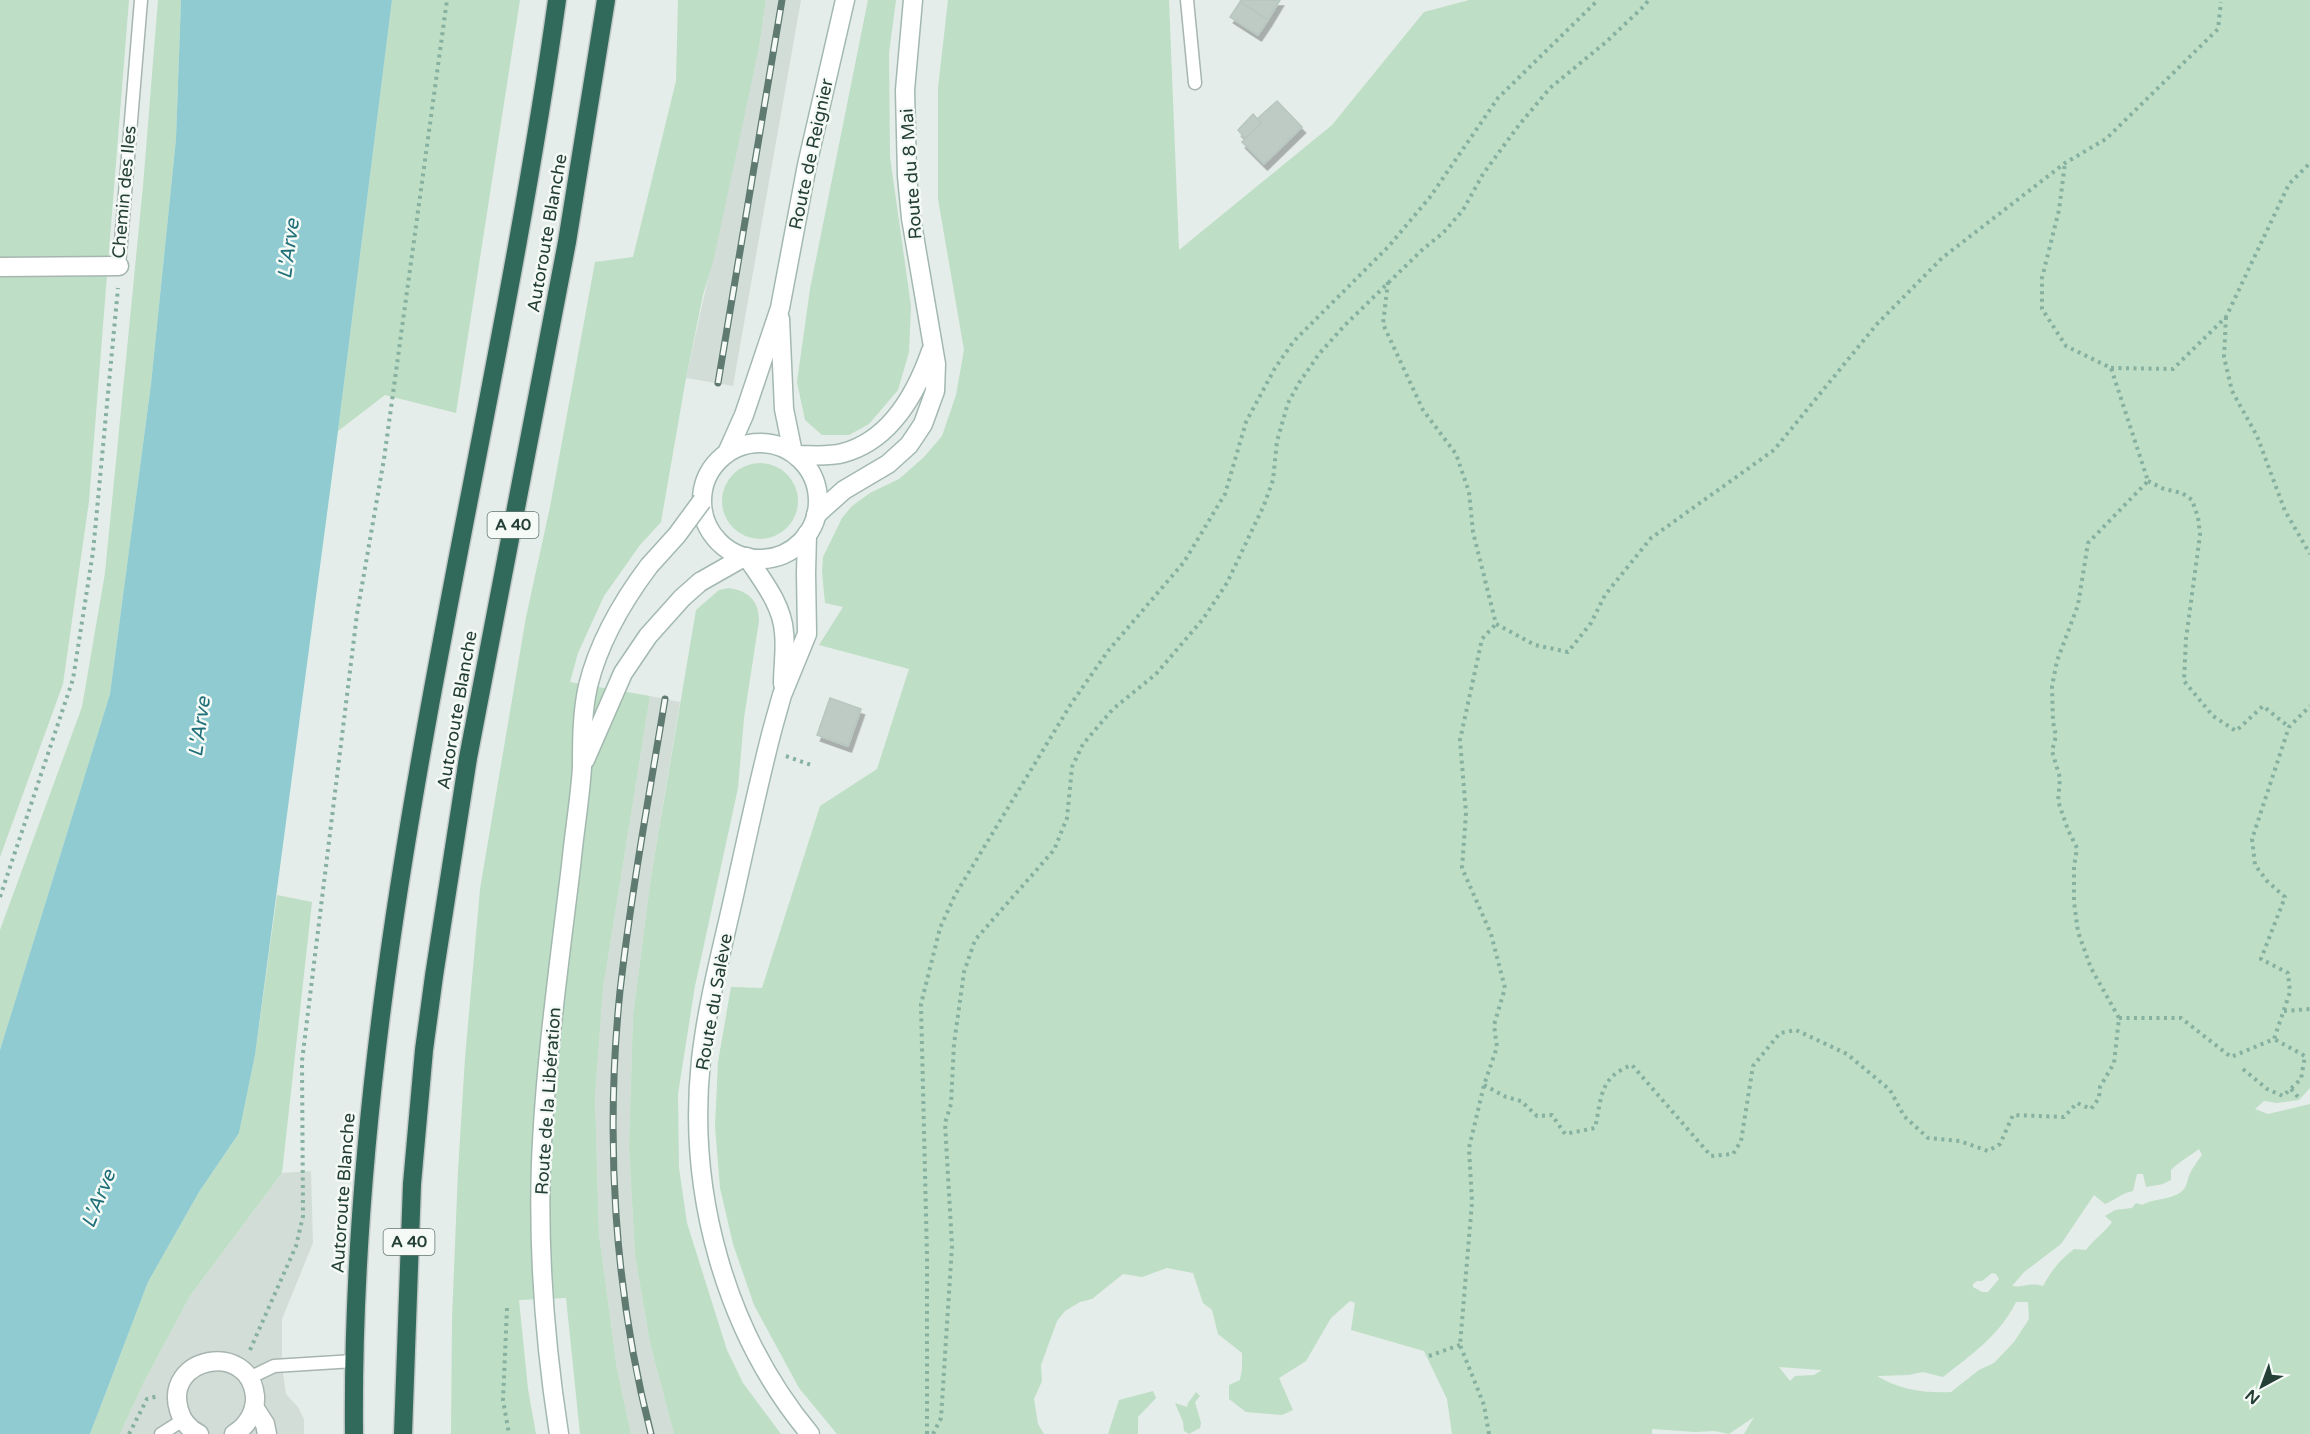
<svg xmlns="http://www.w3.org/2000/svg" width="2310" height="1434" viewBox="0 0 2310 1434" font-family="'Varela Round',sans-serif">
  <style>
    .built { fill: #d3ddd8 }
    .green { fill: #bedec5; fill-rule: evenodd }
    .water { fill: #8fcbd0 }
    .building { fill: #bdcbc4; stroke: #b7c7bf; stroke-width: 1.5; filter: url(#shadow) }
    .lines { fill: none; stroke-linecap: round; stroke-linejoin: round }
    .lane-casing { stroke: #a7b5b0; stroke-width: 15 }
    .street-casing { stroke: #a7b5b0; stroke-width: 21 }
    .secondary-casing { stroke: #a3b9b0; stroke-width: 21 }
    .highway-casing { stroke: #c2c9c7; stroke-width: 21 }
    .path { stroke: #86b0a0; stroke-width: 4; stroke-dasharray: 3 4.5; stroke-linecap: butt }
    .lane { stroke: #fff; stroke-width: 12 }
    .street { stroke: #fff; stroke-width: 18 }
    .secondary { stroke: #fff; stroke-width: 18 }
    .highway { stroke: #316a5a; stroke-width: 18 }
    .rail-casing { stroke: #5f7a71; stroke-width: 7 }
    .rail { stroke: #f5faf7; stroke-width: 4.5; stroke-dasharray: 14; stroke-linecap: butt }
    .secondary-bridge-casing { stroke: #a3b9b0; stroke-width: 21; stroke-linecap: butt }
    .secondary-bridge { stroke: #fff; stroke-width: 18 }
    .labels { text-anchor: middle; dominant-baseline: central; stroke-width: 5; stroke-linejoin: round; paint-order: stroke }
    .shield { fill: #f5faf7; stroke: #637770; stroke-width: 1.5 }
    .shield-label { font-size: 16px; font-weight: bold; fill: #243f36 }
    .street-label { font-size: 18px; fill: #243f36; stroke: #f5faf7 }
    .water-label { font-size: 20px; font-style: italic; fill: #207079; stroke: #f5faf7 }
  </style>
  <defs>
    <filter id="shadow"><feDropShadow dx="3.5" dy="6" stdDeviation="0" flood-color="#0004"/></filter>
  </defs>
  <rect width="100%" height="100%" fill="#e4ede9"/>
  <g class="built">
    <path d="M766,0h35l-68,386 -47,-8 73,-330z"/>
    <path d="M650,696l30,6 -29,175 -18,138 -4,132 6,109 15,87 24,91h-43l-14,-65 -18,-135 -4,-137 8,-108z"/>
    <path d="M311,1171l2,72 -31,76v47l4,28 12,13 6,12v15h-184l24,-52 46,-86 92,-123z"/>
  </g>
  <g class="green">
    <path d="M0,0h129l-40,501 -26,183 -63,173z"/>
    <path d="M158,0h23l-5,139 -25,245 -41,310 -110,356v-120l82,-223 23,-134 38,-387z"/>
    <path d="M392,0h128l-64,413 -71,-18 -47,36z"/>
    <path d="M678,0h88l-7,48 -45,210 -11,37 -17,83 -25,144 -21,23 -36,51 -26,57 -8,29 80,14 -47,293 -8,108 4,137 18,135 14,65h-51l-14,-136 -47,2 9,89 8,45h-85l1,-115 6,-148 7,-113 15,-169 46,-272 24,-110 45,-245 38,-5 43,-176z"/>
    <path d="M868,0h28l-7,53 1,104 21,149 -2,46 -11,38 -29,34 -20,11h-27l-17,-15 -8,-38 13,-93z"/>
    <path d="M948,0h221l10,250 153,-125 92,-113 45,-12h841v1088l-11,12 -22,3 -13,-2 -9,8 13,5 42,-10v330h-566l10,-17 -25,17 -15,-3 -19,1 -43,-3v5h-200l-5,-35 -23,-48 -73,-21 4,-27 -5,-2 -19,17 -25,43 -27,17 14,32 -11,5 -36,-3 -17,-13v-14l11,-5 2,-11v-16l-24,-19 -6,-24 -9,-7 -10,-30 -26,-5 -25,9 -19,-3 -31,25 -12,3 -15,9 -8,10 -16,44 1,16 -8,18 4,25 6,10h-207l-38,-46 -45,-83 -21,-61 -13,-56 -5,-62 3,-64 13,-75 31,1 58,-182 57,-37 32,-100 -90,-24 24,-38 -18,-4 -3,-31 1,-15 19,-39 10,-12 18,-13 29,-14 25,-22 18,-21 14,-41 8,-45 -26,-151v-111zM2199,1149l3,6c-5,7 -10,13 -13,21 -2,5 -2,10 -6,14 -9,10 -29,8 -41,15l-6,-2 -4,5 -17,2 -10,6 7,6c-8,11 -18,17 -26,28l-12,-1c-14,11 -23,22 -31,37 -16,-4 -17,2 -31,0l12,-14 37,-28 33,-49 11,9c10,-4 17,-11 28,-13l4,-17h6l3,13 17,-3 8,-4v-10c9,-9 19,-14 28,-21zM1992,1273l4,1 3,5 -11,13h-6l-9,-5v-3l4,-3h5zM2016,1302h12l1,17 -15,23 -20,21 -15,7 -28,22c-28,1 -51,-2 -74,-16l31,-1 15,-3 20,5c28,-22 57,-42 73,-75zM1779,1367l42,3h1l-8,5 -19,1 -5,5z"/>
    <circle cx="760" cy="501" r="38"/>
    <path d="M729,588c20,3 30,13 30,33l-15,97 -6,70 -43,198 -17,108 1,74 8,55 40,127 16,33 38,51h-107l-24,-91 -15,-87 -6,-109 4,-132 18,-138 45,-267 23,-20z"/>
    <path d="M277,895l35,7 -30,271 -92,123 -46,86 -24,52h-30l58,-152 51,-90 40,-59 16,-78z"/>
    <path d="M1153,1391l3,7 -18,19v17h-30l11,-34z"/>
    <path d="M1196,1392l4,4 -5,6 6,21 -1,5 -11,6 -5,-3 -1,-9 -8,-19 12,4 1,-4z"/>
  </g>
  <path class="water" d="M181,0h211l-54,431 -83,624 -16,78 -40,59 -51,90 -58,152h-90v-384l110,-356 41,-310 25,-245z"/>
  <g class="building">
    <path d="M1241,0h39l-12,20 -28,-18z"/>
    <path d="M1240,2l28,18 -10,15 -28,-18z"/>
    <path d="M1277,101l25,26 -38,37 -22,-22 19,-19 -4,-4z"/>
    <path d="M1253,114l8,9 -16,15 -7,-8z"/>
    <path d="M830,698l31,11 -13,37 -31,-11z"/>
  </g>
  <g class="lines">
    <g class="lane-casing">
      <g id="lane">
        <path d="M1187,0l8,83"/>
        <path d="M119,266l22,-266"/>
        <path d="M249,1378l25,-12 80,-5"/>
        <path d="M161,1434l22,-14"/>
      </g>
    </g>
    <g class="street-casing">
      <g id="street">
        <path d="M0,267l119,-1"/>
        <path d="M254,1407l11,17 2,10"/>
        <path d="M199,1434c-10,-5 -17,-13 -20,-24 -16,-53 70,-70 76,-14 1,16 -8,30 -21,38"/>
      </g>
    </g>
    <g class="secondary-casing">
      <g id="secondary">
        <path d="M780,319l4,90 9,44"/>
        <circle cx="760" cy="501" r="58"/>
        <path d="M727,453l17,-38 36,-107 27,-143 38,-165"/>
        <path d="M796,455c15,0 32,2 47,-2 48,-13 73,-59 88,-102"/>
        <path d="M816,515l28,-25 44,-26 21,-19 14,-21 12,-33 1,-27 -25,-146 -4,-42 -2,-86 8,-90"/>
        <path d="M807,534l-1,39 1,61 -25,61 -9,32c-15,57 -27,115 -40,173 -12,53 -26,106 -32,160 -14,132 24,272 109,374"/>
        <path d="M747,557c15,23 35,47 37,75 2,17 -1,35 -1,52"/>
        <path d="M700,582l44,-25"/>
        <path d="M585,760l38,-87 25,-37 34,-38"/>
        <path d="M559,1434c-14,-90 -21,-180 -18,-271 4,-99 18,-198 30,-297 3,-33 9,-66 11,-99 0,-27 0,-54 6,-81 11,-45 34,-84 61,-120"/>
      </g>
    </g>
    <g class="highway-casing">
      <g id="highway">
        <path d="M354,1434c-5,-488 136,-955 203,-1434"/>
        <path d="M403,1434l9,-250 12,-134 10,-74 34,-218 99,-516 39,-242"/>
      </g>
    </g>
    <g class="path">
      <path d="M1388,282l-5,42 40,86 33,44 13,38 4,40 23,92 39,21 33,7 23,-29 14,-28 46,-57 123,-88 103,-126 65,-66 123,-95 41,-24 112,-110 3,-27"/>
      <path d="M2226,317l-2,40 8,34 25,45 28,75 25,43"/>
      <path d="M2111,368l62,1 53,-52 63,-133 21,-21"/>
      <path d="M2148,481l16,8 18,4 10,7 6,17 2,18 -14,104 -2,42 29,35 23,15 27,-25 26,21"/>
      <path d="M786,756l28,10"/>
      <path d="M0,897l73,-218 20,-127 25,-264"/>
      <path d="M2284,1011l26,-2"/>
      <path d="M2119,1018h62l50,39 43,-18 16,-47 -2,-19 -27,-14 24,-62 -18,-16 -12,-16 -3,-26 37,-112 21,-21"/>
      <path d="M2243,1069l24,20 16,7 18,-17 4,-23 -31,-17"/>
      <path d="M1484,1085l22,12 15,4 16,15 15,-1 13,19 30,-6c7,-31 4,-51 37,-63l79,91 22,-2 8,-13 12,-75 27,-33 16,-3 51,24 43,36 14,26 24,22 32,3 28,10 12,-7 13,-29 51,2 13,-14 14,6 8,-11 1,-11 14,-24 5,-45 -28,-50 -13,-36 -4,-30v-35l3,-19 -9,-18 -10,-29 2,-23 -8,-27 4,-15 -3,-14 -1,-36 5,-25 21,-56 10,-62 60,-62 -37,-113 -45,-22 -24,-37v-31l17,-68 6,-47"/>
      <path d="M2291,1089l7,8"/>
      <path d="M507,1308l-4,92 6,34"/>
      <path d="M250,1350l46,-104 7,-30 -1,-155 55,-447 27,-155 63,-459"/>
      <path d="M1429,1356l31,-11"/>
      <path d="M129,1434l18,-35 11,-3"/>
      <path d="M927,1434v-177l-6,-253 19,-76 15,-33 116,-191 37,-53 76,-89 41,-68 21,-72 29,-54 19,-27 95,-95 41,-49 68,-99 100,-98"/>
      <path d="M933,1434l8,-16 11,-172 -7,-123 6,-19 3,-60 10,-72 11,-32 79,-90 13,-32 5,-51 11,-23 30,-35 43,-35 47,-55 24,-36 37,-78 9,-25 4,-39 11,-38 11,-20 20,-29 26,-29 78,-76 20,-16 20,-23 20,-36 36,-49 31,-37 56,-46 36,-34 7,-8"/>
      <path d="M1489,1434l-5,-29 -24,-60 12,-143 -3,-54 15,-63 13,-38 -3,-22 11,-37 -14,-54 -29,-66 4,-55 -6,-73 22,-101 14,-15"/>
    </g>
    <use href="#lane" class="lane"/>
    <use href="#street" class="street"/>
    <use href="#secondary" class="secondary"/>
    <use href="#highway" class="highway"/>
    <g class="rail-casing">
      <g id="rail">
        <path d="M718,383l64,-383"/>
        <path d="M651,1434c-37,-143 -46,-296 -31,-443 11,-97 29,-195 45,-292"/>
      </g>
    </g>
    <use href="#rail" class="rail"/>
    <g class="secondary-bridge-casing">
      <g id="secondary-bridge">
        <path d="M649,566l28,-31 25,-34"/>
        <path d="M682,598l18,-16"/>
      </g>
    </g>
    <use href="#secondary-bridge" class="secondary-bridge"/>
  </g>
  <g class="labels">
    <g class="shield">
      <rect x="487.5" y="512" width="51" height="26" rx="4.5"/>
      <rect x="383.5" y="1229" width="51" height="26" rx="4.5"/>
    </g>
    <g class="shield-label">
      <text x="513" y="525">A 40</text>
      <text x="409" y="1242">A 40</text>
    </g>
    <g class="street-label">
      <text transform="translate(811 154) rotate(-78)">Route de Reignier</text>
      <text transform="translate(911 174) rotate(-94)">Route du 8 Mai</text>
      <text transform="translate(124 192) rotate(-85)">Chemin des Iles</text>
      <text transform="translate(547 233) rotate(-80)">Autoroute Blanche</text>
      <text transform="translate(457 710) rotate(-80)">Autoroute Blanche</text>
      <text transform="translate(714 1002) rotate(-80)">Route du Salève</text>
      <text transform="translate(548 1101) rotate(-86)">Route de la Libération</text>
      <text transform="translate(343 1193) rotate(-86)">Autoroute Blanche</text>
    </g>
    <g class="water-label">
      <text transform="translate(289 249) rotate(-82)">L'Arve</text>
      <text transform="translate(200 727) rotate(-82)">L'Arve</text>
      <text transform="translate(99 1199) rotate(-68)">L'Arve</text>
    </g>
  </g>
  <g transform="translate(2262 1386) rotate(221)" stroke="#f5faf7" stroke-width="4.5" paint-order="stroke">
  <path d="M0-4.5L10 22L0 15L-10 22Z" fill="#243f36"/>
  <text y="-9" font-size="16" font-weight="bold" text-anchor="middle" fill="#243f36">N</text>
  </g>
</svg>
